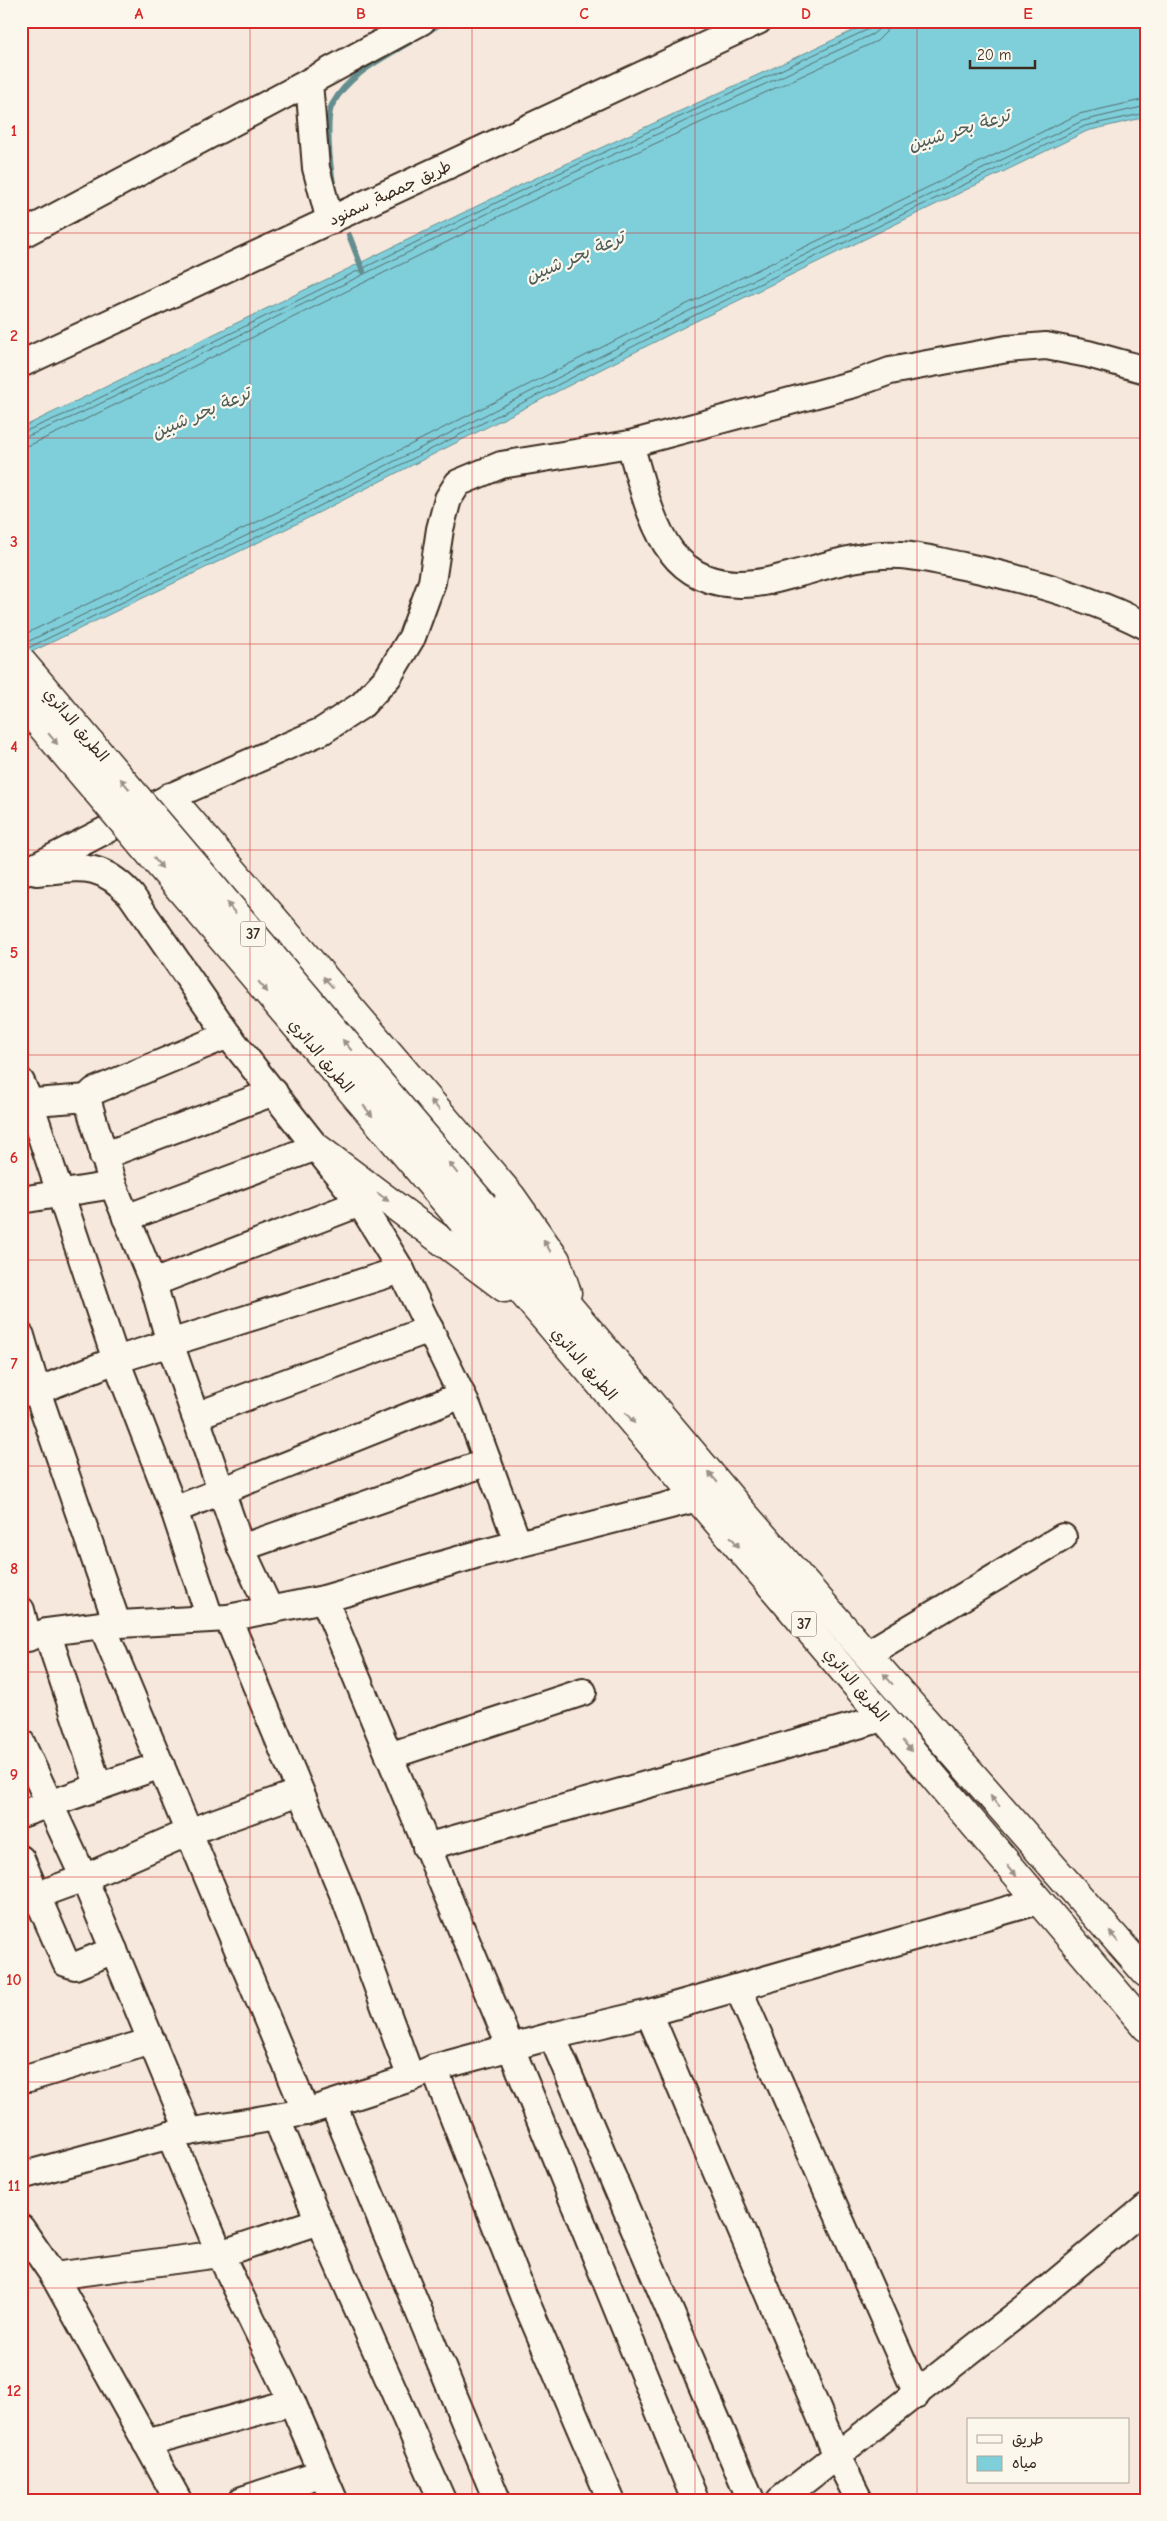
<svg xmlns="http://www.w3.org/2000/svg" width="1167" height="2521" viewBox="0 0 1167 2521" font-family="'Comic Neue','Playpen Sans Arabic',sans-serif">
  <style>
    .water { fill: #7fcfdb; stroke: #648d8f }
    .lines { fill: none; stroke-linecap: round; stroke-linejoin: round }
    .shore { stroke: #566c6a; stroke-width: 1 }
    .stream { stroke: #648d8f; stroke-width: 6 }
    .minor-casing { stroke: #3b2a1e; stroke-width: 30 }
    .highway-casing { stroke: #3b2a1e; stroke-width: 31 }
    .minor { stroke: #fbf7ec; stroke-width: 26 }
    .highway { stroke: #fbf7ec; stroke-width: 28 }
    .highway-bridge-casing { stroke: #3b2a1e; stroke-width: 31; stroke-linecap: butt }
    .highway-bridge { stroke: #fbf7ec; stroke-width: 28 }
    .oneway { fill: #9b9085 }
    .grid { fill: none; stroke: #d62828; stroke-width: 1; stroke-opacity: 0.55 }
    .labels { text-anchor: middle; dominant-baseline: central; stroke-width: 4.5; stroke-linejoin: round; paint-order: stroke }
    .shield { fill: #fbf7ec; stroke: #75685c; stroke-width: 1 }
    .shield-label { font-size: 15px; font-weight: bold; fill: #3b2a1e }
    .street-label { font-size: 16px; fill: #3b2a1e; stroke: #fbf7ec }
    .water-label { font-size: 18px; font-style: italic; fill: #4f5c57; stroke: #fbf7ec }
    .neatline { fill: none; stroke: #d62828; stroke-width: 2 }
    .grid-label { font-size: 16px; text-anchor: middle; font-weight: bold; fill: #d62828 }
  </style>
  <rect width="100%" height="100%" fill="#f6e8dc"/>
  <filter id="ink" filterUnits="userSpaceOnUse"><feTurbulence type="fractalNoise" baseFrequency=".02" numOctaves="2"/><feDisplacementMap in="SourceGraphic" scale="10" xChannelSelector="R" yChannelSelector="G"/><feConvolveMatrix kernelMatrix="1 2 1 2 8 2 1 2 1" color-interpolation-filters="sRGB"/></filter>
  <g filter="url(#ink)">
    <path class="water" d="M874,21h272v96l-59,14 -393,191 -398,202 -275,133v-229l489,-238z"/>
    <g class="lines">
      <g class="shore">
        <path d="M21,433l54,-23 437,-215 359,-167 3,-7"/>
        <path d="M21,439l56,-24 438,-215 358,-166 6,-5 2,-8"/>
        <path d="M21,446l9,-1 50,-23 438,-215 359,-166 9,-9 2,-11"/>
        <path d="M21,636l267,-129 397,-202 394,-191 67,-15"/>
        <path d="M21,645l270,-131 398,-203 393,-190 64,-15"/>
        <path d="M28,648l266,-129 397,-202 394,-191 61,-13"/>
      </g>
      <g class="stream">
        <path d="M425,33l20,-12"/>
        <path d="M333,183c-3,-17 -8,-64 -1,-78 17,-31 49,-46 78,-63"/>
        <path d="M349,235l14,36"/>
      </g>
      <g class="minor-casing">
        <g id="minor">
          <path d="M330,221l-14,-53 -7,-86 113,-61"/>
          <path d="M21,235l288,-153"/>
          <path d="M21,364l737,-343"/>
          <path d="M630,444c21,70 33,150 126,139 17,-2 34,-8 51,-12 30,-9 62,-18 93,-16 21,1 43,7 63,11 62,13 127,31 183,60"/>
          <path d="M36,872c43,-4 63,-12 95,23l97,140 132,168 41,67 67,138 50,136"/>
          <path d="M21,874l149,-77 152,-66 40,-26 26,-28 24,-40 20,-55 8,-53 8,-30 10,-16 43,-18 129,-21 224,-60 36,-13 117,-22 39,-3 42,8 58,16"/>
          <path d="M228,1035l-134,56 -5,5 -1,6 25,83 40,98 17,60 71,205 29,62"/>
          <path d="M21,1082l9,21 86,257 58,150 36,108"/>
          <path d="M21,1103l67,-5"/>
          <path d="M103,1156l171,-64"/>
          <path d="M21,1200l92,-15"/>
          <path d="M126,1218l190,-71"/>
          <path d="M153,1283l207,-80"/>
          <path d="M21,1336l16,55 80,232"/>
          <path d="M21,1393l16,-2 79,-31 285,-90"/>
          <path d="M195,1416l235,-87"/>
          <path d="M174,1510l288,-115"/>
          <path d="M241,1548l247,-86"/>
          <path d="M324,1599l187,449 184,452"/>
          <path d="M21,1610l7,28"/>
          <path d="M228,1618l118,283 65,177"/>
          <path d="M102,1625l204,487"/>
          <path d="M47,1632l51,153"/>
          <path d="M21,1639l26,-7 55,-7 126,-7 96,-19 151,-44 223,-57"/>
          <path d="M867,1654l196,-117"/>
          <path d="M21,1742l63,136 105,254"/>
          <path d="M389,1756l194,-64"/>
          <path d="M21,1814l140,-49"/>
          <path d="M426,1847l457,-129"/>
          <path d="M21,1859l45,104 9,3 39,-16"/>
          <path d="M21,1901l63,-23 107,-47 109,-39"/>
          <path d="M738,1988l179,406"/>
          <path d="M649,2013l188,443 22,44"/>
          <path d="M552,2036l199,464"/>
          <path d="M434,2068l89,227 88,205"/>
          <path d="M29,2078l123,-37"/>
          <path d="M333,2104l164,396"/>
          <path d="M276,2117l43,104 123,279"/>
          <path d="M170,2135l50,119 72,148 42,98"/>
          <path d="M21,2176l149,-41 136,-23 105,-34 23,-10 118,-32 97,-23 389,-112"/>
          <path d="M21,2228l33,48 124,224"/>
          <path d="M54,2276l166,-22 99,-33"/>
          <path d="M146,2443l146,-41"/>
          <path d="M242,2500l79,-26"/>
          <path d="M780,2500l245,-192 121,-101"/>
        </g>
      </g>
      <g class="highway-casing">
        <g id="highway">
          <path d="M170,797l341,399 45,64 11,33"/>
          <path d="M316,1147l189,141"/>
          <path d="M484,1206l260,308 402,459"/>
          <path d="M462,1221l684,806"/>
        </g>
      </g>
      <use href="#minor" class="minor"/>
      <use href="#highway" class="highway"/>
      <g class="highway-bridge-casing">
        <g id="highway-bridge">
          <path d="M21,661l463,545"/>
          <path d="M21,702l441,519"/>
        </g>
      </g>
      <use href="#highway-bridge" class="highway-bridge"/>
    </g>
    <defs><path id="oneway-solid" d="M-6-.8H1V-3.2L6.5 0L1 3.2V.8H-6Z" transform="scale(1.25)"/></defs>
    <g class="oneway">
      <use href="#oneway-solid" transform="translate(53 739) rotate(50)"/>
      <use href="#oneway-solid" transform="translate(125 784) rotate(-130)"/>
      <use href="#oneway-solid" transform="translate(158 863) rotate(50)"/>
      <use href="#oneway-solid" transform="translate(231 908) rotate(-130)"/>
      <use href="#oneway-solid" transform="translate(328 982) rotate(-131)"/>
      <use href="#oneway-solid" transform="translate(263 987) rotate(50)"/>
      <use href="#oneway-solid" transform="translate(347 1045) rotate(-130)"/>
      <use href="#oneway-solid" transform="translate(435 1105) rotate(-131)"/>
      <use href="#oneway-solid" transform="translate(368 1111) rotate(50)"/>
      <use href="#oneway-solid" transform="translate(453 1168) rotate(-130)"/>
      <use href="#oneway-solid" transform="translate(383 1197) rotate(37)"/>
      <use href="#oneway-solid" transform="translate(547 1246) rotate(-122)"/>
      <use href="#oneway-solid" transform="translate(630 1418) rotate(49)"/>
      <use href="#oneway-solid" transform="translate(713 1477) rotate(-130)"/>
      <use href="#oneway-solid" transform="translate(735 1542) rotate(50)"/>
      <use href="#oneway-solid" transform="translate(888 1679) rotate(-131)"/>
      <use href="#oneway-solid" transform="translate(907 1746) rotate(50)"/>
      <use href="#oneway-solid" transform="translate(995 1801) rotate(-131)"/>
      <use href="#oneway-solid" transform="translate(1012 1870) rotate(50)"/>
      <use href="#oneway-solid" transform="translate(1114 1937) rotate(-131)"/>
    </g>
  </g>
  <path class="grid" d="M250,21v2479M472,21v2479M695,21v2479M917,21v2479M21,233h1125M21,438h1125M21,644h1125M21,850h1125M21,1055h1125M21,1260h1125M21,1466h1125M21,1672h1125M21,1877h1125M21,2082h1125M21,2288h1125"/>
  <g class="labels">
    <g class="shield">
      <rect x="240.5" y="921.5" width="25" height="25" rx="4"/>
      <rect x="791.5" y="1611.5" width="25" height="25" rx="4"/>
    </g>
    <g class="shield-label">
      <text x="253" y="934">37</text>
      <text x="804" y="1624">37</text>
    </g>
    <g class="street-label">
      <text transform="translate(390 193) rotate(-25)">طريق جمصة, سمنود</text>
      <text transform="translate(76 725) rotate(50)">الطريق الدائري</text>
      <text transform="translate(321 1056) rotate(50)">الطريق الدائري</text>
      <text transform="translate(584 1364) rotate(49)">الطريق الدائري</text>
      <text transform="translate(856 1685) rotate(50)">الطريق الدائري</text>
    </g>
    <g class="water-label">
      <text transform="translate(959 130) rotate(-17)">ترعة بحر شبين</text>
      <text transform="translate(575 257) rotate(-23)">ترعة بحر شبين</text>
      <text transform="translate(201 413) rotate(-23)">ترعة بحر شبين</text>
    </g>
  </g>
  <rect width="1167" height="2521" fill="none" stroke="#fbf7ec" stroke-width="55"/>
  <rect x="967" y="2418" width="162" height="65" fill="#fbf7ec" stroke="#aea59a"/>
  <rect x="977" y="2435" width="25" height="8" fill="#fbf7ec" stroke="#aea59a"/>
  <text x="1012" y="2444" font-size="15" fill="#3b2a1e">طريق</text>
  <rect x="977" y="2456" width="25" height="15" fill="#7fcfdb" stroke="#aea59a"/>
  <text x="1012" y="2468" font-size="15" fill="#3b2a1e">مياه</text>
  <path d="M970 60v8h65v-8" fill="none" stroke="#3b2a1e" stroke-width="2.5"/>
  <text x="977" y="60" font-size="15" fill="#3b2a1e" stroke="#fbf7ec" stroke-width="4" paint-order="stroke">20 m</text>
  <rect x="28" y="28" width="1112" height="2466" class="neatline"/>
  <g class="grid-label">
    <text x="139" y="19">A</text>
    <text x="361" y="19">B</text>
    <text x="584" y="19">C</text>
    <text x="806" y="19">D</text>
    <text x="1028" y="19">E</text>
    <text x="14" y="136">1</text>
    <text x="14" y="341">2</text>
    <text x="14" y="547">3</text>
    <text x="14" y="752">4</text>
    <text x="14" y="958">5</text>
    <text x="14" y="1163">6</text>
    <text x="14" y="1369">7</text>
    <text x="14" y="1574">8</text>
    <text x="14" y="1780">9</text>
    <text x="14" y="1985">10</text>
    <text x="14" y="2191">11</text>
    <text x="14" y="2396">12</text>
  </g>
</svg>
